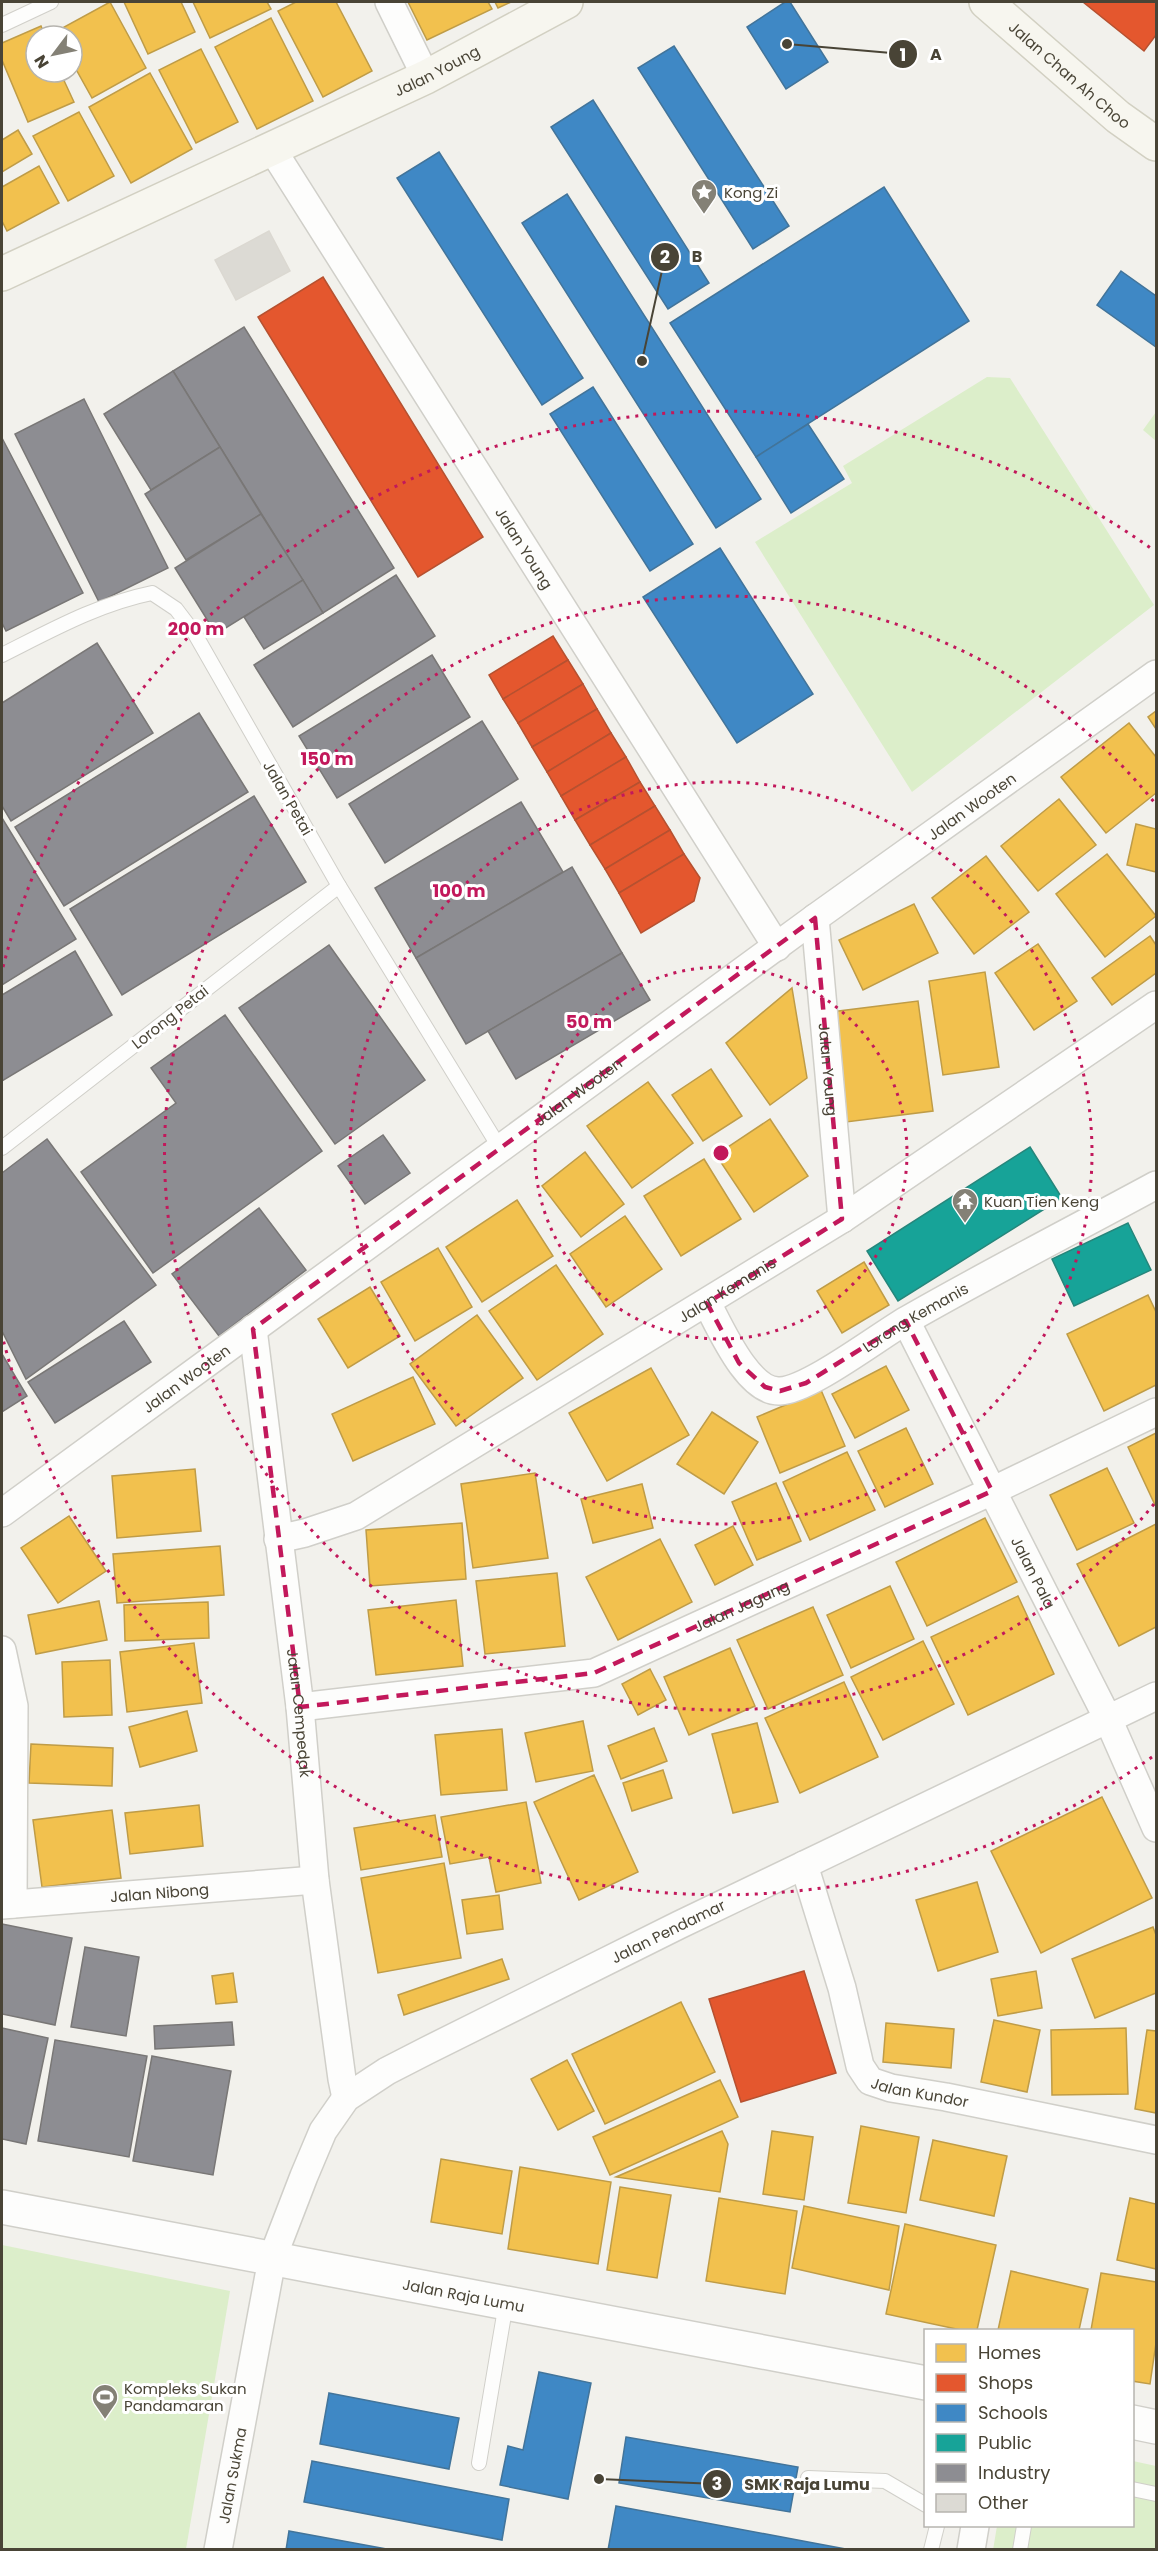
<svg xmlns="http://www.w3.org/2000/svg" width="1158" height="2551" viewBox="0 0 1158 2551" font-family="Poppins,sans-serif">
  <style>
    .green { fill: #dceeca }
    .homes { fill: #f2c14e; stroke: #bf9c47; stroke-width: 1.5 }
    .shops { fill: #e4572e; stroke: #b65130; stroke-width: 1.5 }
    .schools { fill: #3f88c5; stroke: #42749a; stroke-width: 1.5 }
    .public { fill: #17a398; stroke: #26867b; stroke-width: 1.5 }
    .industry { fill: #8d8d92; stroke: #797776; stroke-width: 1.5 }
    .building { fill: #dcdad4; stroke: #dbd8d1; stroke-width: 1.5 }
    .lines { fill: none; stroke-linecap: round; stroke-linejoin: round }
    .service-casing { stroke: #d0cfc9; stroke-width: 16 }
    .minor-casing { stroke: #d0cfc9; stroke-width: 30 }
    .tertiary-casing { stroke: #d0cfc9; stroke-width: 36 }
    .secondary-casing { stroke: #d2d0c2; stroke-width: 36 }
    .service { stroke: #fdfdfc; stroke-width: 14 }
    .minor { stroke: #fdfdfc; stroke-width: 27 }
    .tertiary { stroke: #fdfdfc; stroke-width: 33 }
    .secondary { stroke: #f7f6ef; stroke-width: 33 }
    .marked { fill: none; stroke: #c2185b; stroke-width: 4.5; stroke-dasharray: 12 8; stroke-linejoin: round }
    .ring { fill: none; stroke: #c2185b; stroke-width: 3; stroke-dasharray: 3 6 }
    .labels { text-anchor: middle; dominant-baseline: central; stroke-width: 6; stroke-linejoin: round; paint-order: stroke }
    .street-label { font-size: 15px; fill: #494436; stroke: #fff }
    .poi-label { font-size: 15px; fill: #494436; stroke: #fff; text-anchor: start }
    .centre { fill: #c2185b; stroke: #fff; stroke-width: 3 }
    .ring-label { font-size: 18px; text-anchor: middle; font-weight: bold; fill: #c2185b; stroke: #fff; stroke-width: 6; stroke-linejoin: round; paint-order: stroke }
    .leader { fill: none; stroke: #494436; stroke-width: 2 }
    .callout-dot { fill: #494436; stroke: #fff; stroke-width: 2 }
    .mark-label { font-size: 18px; text-anchor: middle; font-weight: bold; fill: #fff }
    .callout-label { font-size: 16px; text-anchor: middle; font-weight: bold; fill: #494436; stroke: #fff; stroke-width: 6; stroke-linejoin: round; paint-order: stroke }
  </style>
  <rect width="100%" height="100%" fill="#f2f1ec"/>
  <g class="green">
    <path d="M987,377l23,1 144,227 -242,187 -157,-250 97,-59 -9,-17z"/>
    <path d="M1156,412v29l-13,-11z"/>
    <path d="M2,2245l228,46 -44,258h-184z"/>
    <path d="M1133,2461l23,5v83l-163,1 4,-24h135z"/>
  </g>
  <g class="homes">
    <path d="M110,2l36,66 -54,30 -20,-36v-26h-15l-2,-4z"/>
    <path d="M124,2h57l14,30 -47,22z"/>
    <path d="M193,2h74l4,7 -61,29z"/>
    <path d="M296,2h40l36,69 -49,26 -45,-86z"/>
    <path d="M408,2h80l4,7 -65,31z"/>
    <path d="M495,2h16l-13,6z"/>
    <path d="M271,18l42,83 -56,28 -42,-82z"/>
    <path d="M41,26l4,10h-9v36h24l14,30 -46,20 -26,-62v-17z"/>
    <path d="M201,49l37,73 -42,21 -37,-73z"/>
    <path d="M150,73l42,76 -61,34 -42,-76z"/>
    <path d="M79,112l35,64 -46,25 -35,-65z"/>
    <path d="M18,130l14,24 -30,18v-32z"/>
    <path d="M39,166l20,37 -52,28 -5,-10v-34z"/>
    <path d="M1156,711v18l-8,-12z"/>
    <path d="M1129,723l27,34v36l-50,40 -45,-56z"/>
    <path d="M1059,799l37,46 -58,46 -37,-45z"/>
    <path d="M1136,824l20,5v43l-29,-7z"/>
    <path d="M1107,854l49,62 -51,41 -49,-63z"/>
    <path d="M986,856l43,56 -55,42 -42,-56z"/>
    <path d="M914,904l24,49 -75,37 -24,-50z"/>
    <path d="M1150,936l6,9v28l-44,32 -20,-27z"/>
    <path d="M1038,944l39,57 -43,29 -39,-57z"/>
    <path d="M985,972l14,95 -56,8 -14,-94z"/>
    <path d="M792,988l15,90 -37,27 -44,-62z"/>
    <path d="M918,1001l15,110 -87,11 -15,-110z"/>
    <path d="M711,1069l31,47 -39,25 -31,-46z"/>
    <path d="M648,1082l45,61 -61,45 -45,-62z"/>
    <path d="M770,1119l38,57 -54,36 -38,-57z"/>
    <path d="M585,1152l39,52 -43,33 -39,-51z"/>
    <path d="M704,1159l37,60 -60,37 -37,-60z"/>
    <path d="M517,1200l36,56 -71,46 -36,-55z"/>
    <path d="M625,1216l37,53 -56,38 -36,-53z"/>
    <path d="M438,1248l34,59 -57,34 -34,-59z"/>
    <path d="M864,1262l25,43 -47,28 -25,-42z"/>
    <path d="M556,1265l47,69 -66,46 -48,-69z"/>
    <path d="M370,1287l30,49 -52,32 -30,-49z"/>
    <path d="M1148,1295l8,17v73l-52,26 -37,-77z"/>
    <path d="M477,1315l46,63 -67,48 -46,-62z"/>
    <path d="M886,1366l23,44 -54,28 -23,-44z"/>
    <path d="M651,1368l38,67 -82,46 -38,-68z"/>
    <path d="M413,1377l22,47 -82,37 -21,-47z"/>
    <path d="M821,1390l24,56 -65,27 -23,-56z"/>
    <path d="M712,1412l46,30 -34,52 -47,-30z"/>
    <path d="M906,1428l27,56 -48,23 -27,-56z"/>
    <path d="M1156,1433v71l-1,1 -27,-58z"/>
    <path d="M847,1452l28,58 -65,30 -27,-58z"/>
    <path d="M1107,1468l27,55 -57,27 -27,-55z"/>
    <path d="M195,1469l6,62 -84,7 -5,-62z"/>
    <path d="M535,1473l13,85 -75,10 -12,-84z"/>
    <path d="M776,1483l25,58 -44,19 -25,-58z"/>
    <path d="M642,1484l11,44 -60,15 -12,-44z"/>
    <path d="M69,1516l37,55 -48,32 -37,-55z"/>
    <path d="M985,1518l32,64 -90,44 -31,-64z"/>
    <path d="M462,1523l4,56 -96,7 -4,-56z"/>
    <path d="M1156,1524v103l-37,19 -42,-82z"/>
    <path d="M733,1526l20,39 -38,20 -20,-40z"/>
    <path d="M660,1539l32,63 -74,38 -32,-63z"/>
    <path d="M220,1546l4,49 -107,8 -4,-49z"/>
    <path d="M557,1573l8,73 -80,8 -9,-73z"/>
    <path d="M890,1586l24,53 -63,29 -24,-53z"/>
    <path d="M1018,1596l36,78 -86,41 -37,-78z"/>
    <path d="M456,1600l7,66 -87,9 -8,-65z"/>
    <path d="M99,1601l8,39 -71,14 -8,-39z"/>
    <path d="M208,1602l1,36 -84,3 -1,-36z"/>
    <path d="M813,1607l30,68 -75,34 -31,-69z"/>
    <path d="M923,1641l31,63 -71,36 -32,-63z"/>
    <path d="M194,1643l8,60 -75,9 -7,-60z"/>
    <path d="M730,1648l25,58 -66,29 -25,-58z"/>
    <path d="M110,1660l2,55 -48,2 -2,-55z"/>
    <path d="M650,1669l16,31 -28,15 -16,-31z"/>
    <path d="M844,1682l34,75 -78,36 -35,-75z"/>
    <path d="M187,1711l10,40 -57,16 -11,-40z"/>
    <path d="M583,1721l10,50 -57,11 -11,-49z"/>
    <path d="M757,1723l21,79 -45,11 -21,-79z"/>
    <path d="M654,1728l13,33 -46,18 -13,-33z"/>
    <path d="M502,1729l5,61 -66,5 -6,-60z"/>
    <path d="M31,1744l82,4 -1,38 -83,-3z"/>
    <path d="M663,1770l9,28 -40,13 -9,-28z"/>
    <path d="M594,1775l44,97 -59,28 -45,-98z"/>
    <path d="M1102,1797l50,101 -111,55 -50,-102z"/>
    <path d="M526,1802l15,81 -45,9 -7,-35 -39,7 -9,-47z"/>
    <path d="M199,1805l4,41 -73,8 -5,-41z"/>
    <path d="M112,1810l9,68 -79,9 -9,-67z"/>
    <path d="M435,1815l7,42 -81,13 -7,-42z"/>
    <path d="M444,1863l17,95 -83,15 -17,-95z"/>
    <path d="M977,1882l21,70 -60,19 -22,-71z"/>
    <path d="M499,1895l4,34 -36,5 -5,-34z"/>
    <path d="M1153,1927l3,8v58l-61,25 -23,-59z"/>
    <path d="M502,1959l7,20 -105,36 -6,-20z"/>
    <path d="M1036,1971l6,37 -44,8 -7,-37z"/>
    <path d="M233,1973l4,29 -21,2 -4,-28z"/>
    <path d="M681,2002l34,70 -110,52 -33,-70z"/>
    <path d="M994,2020l46,10 -13,62 -46,-10z"/>
    <path d="M886,2023l68,6 -3,39 -68,-6z"/>
    <path d="M1126,2028l2,66 -76,1 -1,-65z"/>
    <path d="M1147,2030l9,1v82l-21,-4z"/>
    <path d="M567,2060l27,51 -36,19 -27,-51z"/>
    <path d="M720,2080l18,37 -128,58 -17,-38z"/>
    <path d="M861,2126l58,11 -13,76 -58,-10z"/>
    <path d="M722,2131l6,13 -8,48 -104,-15z"/>
    <path d="M772,2131l41,6 -9,63 -41,-6z"/>
    <path d="M933,2140l74,16 -13,60 -74,-16z"/>
    <path d="M441,2159l71,12 -10,63 -71,-12z"/>
    <path d="M520,2167l91,15 -13,82 -90,-15z"/>
    <path d="M620,2187l51,8 -14,83 -50,-8z"/>
    <path d="M719,2198l78,13 -12,83 -79,-13z"/>
    <path d="M1130,2198l26,6v65l-39,-9z"/>
    <path d="M804,2206l95,20 -10,64 -97,-22z"/>
    <path d="M905,2224l91,21 -19,85h-16l-75,-16z"/>
    <path d="M1011,2271l77,18 -9,41h-81z"/>
    <path d="M1101,2273l55,9v61l-6,41 -18,-3v-51h-41z"/>
  </g>
  <g class="shops">
    <path d="M1083,2h73v33l-12,16z"/>
    <path d="M323,277l160,260 -65,40 -160,-260z"/>
    <path d="M553,636l15,24 -65,39 -14,-24z"/>
    <path d="M568,660l15,24 -65,39 -15,-24z"/>
    <path d="M583,684l14,25 -65,38 -14,-24z"/>
    <path d="M597,709l14,24 -64,39 -15,-25z"/>
    <path d="M611,733l15,24 -65,39 -14,-24z"/>
    <path d="M626,757l14,25 -65,38 -14,-24z"/>
    <path d="M640,782l15,24 -65,39 -15,-25z"/>
    <path d="M655,806l15,24 -65,39 -15,-24z"/>
    <path d="M670,830l14,24 -65,39 -14,-24z"/>
    <path d="M684,854l16,24 -6,23 -53,32 -22,-40z"/>
    <path d="M804,1971l32,102 -95,29 -32,-103z"/>
  </g>
  <g class="schools">
    <path d="M785,2h5l38,60 -42,27 -39,-62z"/>
    <path d="M674,46l115,180 -36,23 -115,-181z"/>
    <path d="M593,100l116,183 -41,26 -117,-182z"/>
    <path d="M439,152l144,226 -41,27 -145,-227z"/>
    <path d="M884,187l85,134 -213,136 -86,-134z"/>
    <path d="M567,194l194,305 -45,29 -194,-305z"/>
    <path d="M1121,271l35,25v51l-59,-42z"/>
    <path d="M593,387l100,157 -43,27 -100,-157z"/>
    <path d="M808,424l36,55 -53,34 -35,-56z"/>
    <path d="M720,548l93,146 -76,49 -94,-146z"/>
    <path d="M539,2372l52,11 -23,116 -68,-14 8,-39 15,4z"/>
    <path d="M329,2393l130,25 -10,51 -129,-25z"/>
    <path d="M626,2437l172,30 -8,45 -171,-29z"/>
    <path d="M312,2461l197,38 -7,41 -198,-38z"/>
    <path d="M616,2506l235,44h-243z"/>
    <path d="M289,2531l103,19h-106z"/>
  </g>
  <g class="public">
    <path d="M1030,1147l32,51 -164,103 -31,-50z"/>
    <path d="M1128,1223l23,47 -77,36 -22,-47z"/>
  </g>
  <g class="industry">
    <path d="M244,327l150,241 -71,45 -150,-242z"/>
    <path d="M173,371l47,76 -69,43 -47,-76z"/>
    <path d="M84,399l84,169 -69,34 -84,-168z"/>
    <path d="M2,438l81,155 -77,38 -4,-8z"/>
    <path d="M220,447l41,67 -75,46 -41,-66z"/>
    <path d="M261,514l42,66 -87,54 -41,-66z"/>
    <path d="M396,575l39,61 -142,91 -39,-62z"/>
    <path d="M303,580l20,33 -59,36 -20,-32z"/>
    <path d="M97,643l56,90 -142,88 -9,-15v-103z"/>
    <path d="M432,655l38,62 -133,81 -38,-62z"/>
    <path d="M199,713l49,79 -184,114 -49,-79z"/>
    <path d="M482,721l36,58 -133,84 -36,-59z"/>
    <path d="M254,796l52,86 -184,113 -52,-86z"/>
    <path d="M521,802l42,70 -147,86 -41,-70z"/>
    <path d="M2,818l74,121 -74,46z"/>
    <path d="M572,867l50,86 -156,91 -50,-86z"/>
    <path d="M329,945l96,135 -90,64 -96,-136z"/>
    <path d="M75,951l37,64 -110,66v-86z"/>
    <path d="M622,953l28,47 -134,79 -28,-48z"/>
    <path d="M225,1015l97,136 -169,122 -72,-101 95,-69 -25,-35z"/>
    <path d="M383,1135l27,38 -45,31 -27,-38z"/>
    <path d="M47,1139l109,146 -130,94 -24,-48v-158z"/>
    <path d="M259,1208l47,62 -87,66 -47,-62z"/>
    <path d="M124,1321l27,41 -96,61 -27,-41z"/>
    <path d="M2,1354l25,42 -25,16z"/>
    <path d="M2,1924l70,14 -17,87 -53,-11z"/>
    <path d="M85,1947l54,10 -13,79 -55,-9z"/>
    <path d="M232,2022l2,23 -79,4 -1,-23z"/>
    <path d="M2,2028l46,10 -22,106 -24,-5z"/>
    <path d="M55,2040l92,16 -18,101 -91,-16z"/>
    <path d="M152,2056l79,15 -18,104 -80,-14z"/>
  </g>
  <path class="building" d="M269,231l21,40 -54,29 -21,-40z"/>
  <g class="lines">
    <g class="service-casing">
      <g id="service">
        <path d="M2,25l49,-23"/>
        <path d="M2,655c48,-24 96,-51 150,-62l24,16 19,25 144,252 162,264"/>
        <path d="M2,1148l337,-262"/>
        <path d="M479,2463l27,-160"/>
        <path d="M808,2478l77,3 41,24"/>
        <path d="M1132,2489l24,5"/>
        <path d="M931,2550l6,-24"/>
        <path d="M1020,2550l4,-24"/>
      </g>
    </g>
    <g class="minor-casing">
      <g id="minor">
        <path d="M389,2l37,75"/>
        <path id="s1" d="M272,149l505,798"/>
        <path id="s2" d="M815,918l27,301"/>
        <path id="s3" d="M707,1303c13,24 41,90 73,88 29,-1 99,-55 127,-71 82,-47 166,-90 249,-135"/>
        <path id="s4" d="M906,1321l202,398 48,109"/>
        <path id="s5" d="M253,1329l47,378 15,173 27,199 4,19"/>
        <path id="s6" d="M2,1513l813,-595 341,-244"/>
        <path id="s7" d="M278,1539l27,-6 51,-17 486,-297 314,-214"/>
        <path d="M2,1650l12,56 -1,198"/>
        <path id="s8" d="M300,1707l294,-34 398,-182 164,-79"/>
        <path id="s9" d="M804,1865l38,123 18,78 10,15 21,7 55,9 210,43"/>
        <path id="s10" d="M2,1905l313,-25"/>
        <path id="s11" d="M218,2550l54,-291 32,-83 19,-45 23,-33 41,-27 39,-20 253,-126 477,-229"/>
        <path d="M971,2550l4,-24"/>
      </g>
    </g>
    <g class="tertiary-casing">
      <g id="tertiary">
        <path id="s12" d="M2,2207l924,176"/>
        <path d="M1132,2422l24,5"/>
      </g>
    </g>
    <g class="secondary-casing">
      <g id="secondary">
        <path id="s13" d="M986,2l132,115 38,27"/>
        <path id="s14" d="M2,274l424,-197 140,-75"/>
      </g>
    </g>
    <use href="#service" class="service"/>
    <use href="#minor" class="minor"/>
    <use href="#tertiary" class="tertiary"/>
    <use href="#secondary" class="secondary"/>
  </g>
  <path class="marked" d="M815,918l27,301 -135,84 32,60 26,24 15,4 26,-8 100,-62 86,170 -398,182 -294,34 -47,-378z"/>
  <g class="ring">
    <circle cx="721" cy="1153" r="186"/>
    <circle cx="721" cy="1153" r="371"/>
    <path d="M1154 1504A557 557 0 1 1 1154 802"/>
    <path d="M1152 1757A742 742 0 0 1 3 1339M3 967A742 742 0 0 1 1152 549"/>
  </g>
  <defs>
    <g id="sight-pin" transform="scale(1.35)"><path d="M0 17L-7.5 6A9.5 9.5 0 1 1 7.5 6Z" fill="#848176" stroke="#fff"/><path d="M0-6L1.8-2.2L6-1.7L2.9 1.2L3.7 5.4L0 3.3L-3.7 5.4L-2.9 1.2L-6-1.7L-1.8-2.2Z" fill="#fff"/></g>
    <g id="temple-pin" transform="scale(1.35)"><path d="M0 17L-7.5 6A9.5 9.5 0 1 1 7.5 6Z" fill="#848176" stroke="#fff"/><path d="M0-6L5-2H3V0L6.5 2.5H4V6H1.5V3h-3V6H-4V2.5H-6.5L-3 0V-2H-5Z" fill="#fff"/></g>
    <g id="stadium-pin" transform="scale(1.35)"><path d="M0 17L-7.5 6A9.5 9.5 0 1 1 7.5 6Z" fill="#848176" stroke="#fff"/><path d="M0-5a6.5 5 0 1 0 0 10a6.5 5 0 1 0 0-10ZM-3.5-1.8h7v3.6h-7Z" fill="#fff"/></g>
  </defs>
  <g fill-rule="evenodd">
    <use href="#sight-pin" x="704" y="192"/>
    <use href="#temple-pin" x="965" y="1201"/>
    <use href="#stadium-pin" x="105" y="2397"/>
  </g>
  <g class="labels">
    <g class="street-label">
      <text stroke="none"><textPath href="#s14" startOffset="480">Jalan Young</textPath></text>
      <text stroke="none"><textPath href="#s13" startOffset="111">Jalan Chan Ah Choo</textPath></text>
      <text stroke="none"><textPath href="#s1" startOffset="472">Jalan Young</textPath></text>
      <text transform="translate(288 798) rotate(60)">Jalan Petai</text>
      <text stroke="none"><textPath href="#s6" startOffset="1200">Jalan Wooten</textPath></text>
      <text transform="translate(170 1017) rotate(-38)">Lorong Petai</text>
      <text stroke="none"><textPath href="#s2" startOffset="152">Jalan Young</textPath></text>
      <text stroke="none"><textPath href="#s6" startOffset="714">Jalan Wooten</textPath></text>
      <text stroke="none"><textPath href="#s7" startOffset="516">Jalan Kemanis</textPath></text>
      <text stroke="none"><textPath href="#s3" startOffset="274">Lorong Kemanis</textPath></text>
      <text stroke="none"><textPath href="#s6" startOffset="228">Jalan Wooten</textPath></text>
      <text stroke="none"><textPath href="#s4" startOffset="282">Jalan Pala</textPath></text>
      <text stroke="none"><textPath href="#s8" startOffset="458">Jalan Jagung</textPath></text>
      <text stroke="none"><textPath href="#s5" startOffset="387">Jalan Cempedak</textPath></text>
      <text stroke="none"><textPath href="#s10" startOffset="158">Jalan Nibong</textPath></text>
      <text stroke="none"><textPath href="#s11" startOffset="837">Jalan Pendamar</textPath></text>
      <text stroke="none"><textPath href="#s9" startOffset="278">Jalan Kundor</textPath></text>
      <text stroke="none"><textPath href="#s12" startOffset="470">Jalan Raja Lumu</textPath></text>
      <text stroke="none"><textPath href="#s11" startOffset="76">Jalan Sukma</textPath></text>
    </g>
    <g class="poi-label">
      <text x="724" y="192">Kong Zi</text>
      <text x="984" y="1201">Kuan Tien Keng</text>
      <text x="124" y="2388">Kompleks Sukan<tspan x="124" dy="17">Pandamaran</tspan></text>
    </g>
  </g>
  <circle cx="721" cy="1153" r="9" class="centre"/>
  <g class="ring-label">
    <text x="196" y="635">200 m</text>
    <text x="327" y="765">150 m</text>
    <text x="459" y="897">100 m</text>
    <text x="589" y="1028">50 m</text>
  </g>
  <path class="leader" d="M787 44L903 54M642 361L665 257M599 2479L717 2484"/>
  <g class="callout-dot">
    <circle cx="787" cy="44" r="6"/>
    <circle cx="642" cy="361" r="6"/>
    <circle cx="599" cy="2479" r="6"/>
    <circle cx="903" cy="54" r="15"/>
    <circle cx="665" cy="257" r="15"/>
    <circle cx="717" cy="2484" r="15"/>
  </g>
  <g class="mark-label">
    <text x="903" y="61">1</text>
    <text x="665" y="263">2</text>
    <text x="717" y="2490">3</text>
  </g>
  <g class="callout-label">
    <text x="936" y="60">A</text>
    <text x="697" y="262">B</text>
    <text x="807" y="2490">SMK Raja Lumu</text>
  </g>
  <rect width="1158" height="2551" fill="none" stroke="#494436" stroke-width="6"/>
  <rect x="924" y="2329" width="210" height="198" fill="#ffffff" stroke="#b6b4af" stroke-width="1.5"/>
  <rect x="936" y="2344" width="30" height="18" fill="#f2c14e" stroke="#b6b4af" stroke-width="1.5"/>
  <text x="978" y="2359" font-size="18" fill="#494436">Homes</text>
  <rect x="936" y="2374" width="30" height="18" fill="#e4572e" stroke="#b6b4af" stroke-width="1.5"/>
  <text x="978" y="2389" font-size="18" fill="#494436">Shops</text>
  <rect x="936" y="2404" width="30" height="18" fill="#3f88c5" stroke="#b6b4af" stroke-width="1.5"/>
  <text x="978" y="2419" font-size="18" fill="#494436">Schools</text>
  <rect x="936" y="2434" width="30" height="18" fill="#17a398" stroke="#b6b4af" stroke-width="1.5"/>
  <text x="978" y="2449" font-size="18" fill="#494436">Public</text>
  <rect x="936" y="2464" width="30" height="18" fill="#8d8d92" stroke="#b6b4af" stroke-width="1.5"/>
  <text x="978" y="2479" font-size="18" fill="#494436">Industry</text>
  <rect x="936" y="2494" width="30" height="18" fill="#dcdad4" stroke="#b6b4af" stroke-width="1.5"/>
  <text x="978" y="2509" font-size="18" fill="#494436">Other</text>
  <g transform="translate(54 54) rotate(238)"><circle r="28" fill="#ffffff" stroke="#b6b4af" stroke-width="1.5"/>
  <path d="M0-4.5L10 22L0 15L-10 22Z" fill="#848176"/>
  <text y="-9" font-size="16" font-weight="bold" text-anchor="middle" fill="#494436">N</text>
  </g>
</svg>
